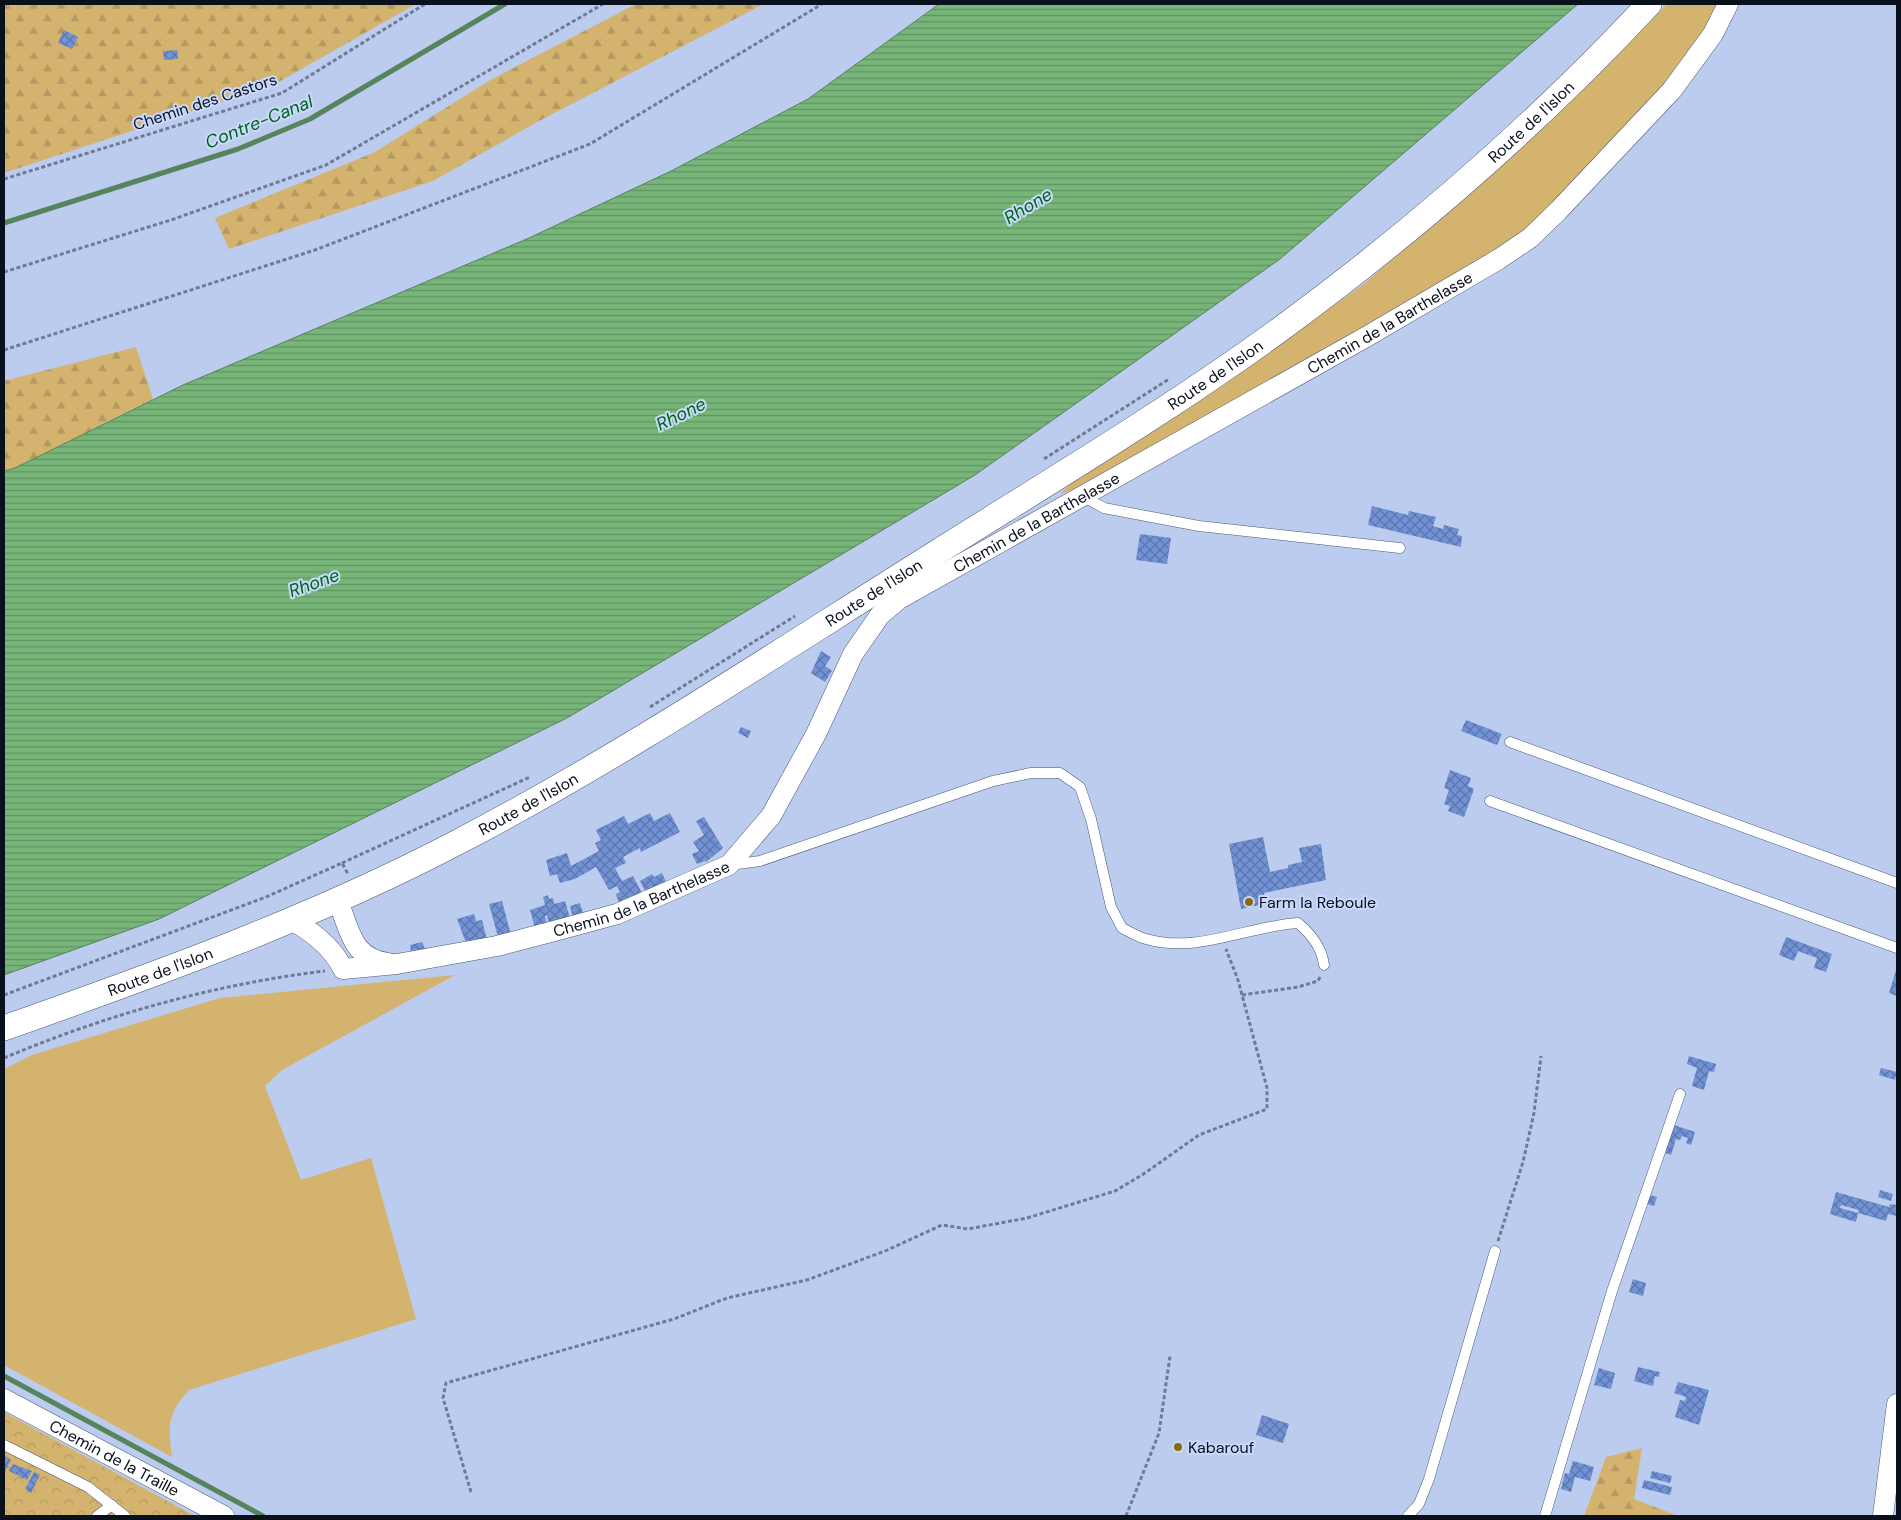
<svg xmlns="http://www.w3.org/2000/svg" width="1901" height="1520" viewBox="0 0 1901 1520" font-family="'DM Sans',sans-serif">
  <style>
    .grass { fill: #d4b36f }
    .forest { fill: url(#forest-firs) }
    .park { fill: url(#park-crowns) }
    .water { fill: url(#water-rules); stroke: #56845c }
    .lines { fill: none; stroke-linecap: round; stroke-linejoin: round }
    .stream { stroke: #56845c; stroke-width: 5 }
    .building { fill: url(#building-cross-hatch) }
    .service-casing { stroke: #4b5978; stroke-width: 11 }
    .minor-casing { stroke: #4b5978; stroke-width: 21 }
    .tertiary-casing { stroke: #4b5978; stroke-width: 26 }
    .path { stroke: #6f7b94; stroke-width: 3; stroke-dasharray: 4 2.5; stroke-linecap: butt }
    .service { stroke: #fff; stroke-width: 10 }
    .minor { stroke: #fff; stroke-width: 20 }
    .tertiary { stroke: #fff; stroke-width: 25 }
    .poi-dot { fill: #8c690a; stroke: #c8d9fd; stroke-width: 2 }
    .labels { text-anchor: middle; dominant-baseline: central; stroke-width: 4; stroke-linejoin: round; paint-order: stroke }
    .street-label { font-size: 16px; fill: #0a101c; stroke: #c8d9fd }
    .poi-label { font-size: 16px; fill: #0a101c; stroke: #c8d9fd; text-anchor: start }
    .water-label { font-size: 18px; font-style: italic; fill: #006314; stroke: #c8d9fd }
  </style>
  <defs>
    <pattern id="forest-firs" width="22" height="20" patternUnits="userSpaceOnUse" patternTransform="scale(1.25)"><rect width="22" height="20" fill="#d4b36f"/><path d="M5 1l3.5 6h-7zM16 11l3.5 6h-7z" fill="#b59960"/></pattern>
    <pattern id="park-crowns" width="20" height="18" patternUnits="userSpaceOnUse" patternTransform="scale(1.25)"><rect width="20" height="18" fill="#d4b36f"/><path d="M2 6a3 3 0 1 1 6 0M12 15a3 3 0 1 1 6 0" fill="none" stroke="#b59960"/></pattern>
    <pattern id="water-rules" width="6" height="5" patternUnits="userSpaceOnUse" patternTransform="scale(1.25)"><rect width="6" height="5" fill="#77b578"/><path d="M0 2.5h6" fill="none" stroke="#609262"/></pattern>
    <pattern id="building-cross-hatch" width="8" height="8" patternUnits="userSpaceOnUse" patternTransform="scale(1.25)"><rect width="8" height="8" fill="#7292d6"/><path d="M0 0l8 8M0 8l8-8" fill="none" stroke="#5c76ad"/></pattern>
  </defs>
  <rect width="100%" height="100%" fill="#bbccef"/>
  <g class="grass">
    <path d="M1667,4h53l-15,35 -182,198 -433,247 -30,10 21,-20 187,-122 96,-68 229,-204z"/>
    <path d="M455,975l-173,95 -17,16 36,94 70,-22 45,161 -227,71c-22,24 -21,36 -17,67l-168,-92v-296l28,-14 188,-57z"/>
  </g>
  <g class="forest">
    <path d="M4,4h412l-141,80 -271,89z"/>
    <path d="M636,4h128l-225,117 -106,60 -204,68 -14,-31 160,-66 117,-73z"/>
    <path d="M136,347l17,52 -138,69 -11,3v-90z"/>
    <path d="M1642,1448l-8,51 44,17h-94l22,-59z"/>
  </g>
  <path class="park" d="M4,1412l191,104h-191z"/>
  <path class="water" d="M939,4h639l-298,255 -305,216 -408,243 -408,201 -155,56v-504l11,-3 168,-83 346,-147 142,-67 137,-72z"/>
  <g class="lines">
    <g class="stream">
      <path d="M4,223l234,-74 72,-30 195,-115"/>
      <path d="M4,1376l259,140"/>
    </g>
  </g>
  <g class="building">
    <path d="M64,30l14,7 -6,12 -14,-6z"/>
    <path d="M177,50l1,9 -14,1 -1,-9z"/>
    <path d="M1372,506l36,9 1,-4 27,6 -3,9 10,3 1,-4 15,4 -2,6 5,1 -1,11 -93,-22z"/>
    <path d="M1140,534l31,4 -4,26 -31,-4z"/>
    <path d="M821,651l10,6 -6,9 7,5 -7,11 -14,-9z"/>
    <path d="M1466,720l36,14 -5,11 -36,-14z"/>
    <path d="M741,727l10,4 -3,7 -10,-5z"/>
    <path d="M1450,770l21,8 -3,8 6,3 -10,28 -16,-6 2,-5 -6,-2 5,-14 -5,-2z"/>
    <path d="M650,813l4,8 16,-8 10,19 -39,20 -1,-4 -17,9 3,6 -11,5 7,13 11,-5 10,19 -24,8 -3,-9 4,-2 -3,-6 -8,4 -13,-23 -21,12 -15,4 -3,-9 -7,2 -4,-16 21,-7 4,13 28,-15 -4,-8 6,-3 -5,-10 28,-14 4,8z"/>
    <path d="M704,817l19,31 -17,14 -1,-1 -8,3 -5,-10 7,-3 -6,-9 11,-7 -8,-14z"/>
    <path d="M1263,837l7,35 18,-4v-3l14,-3 -3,-14 22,-4 5,36 -62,13 1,6 -7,2 1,4 -18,4 -12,-65z"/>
    <path d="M662,873l6,13 -22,7 -6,-12 12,-7 2,3z"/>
    <path d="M548,895l1,4 4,-1 1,6 11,-3 5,17 -21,6 -2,-9 -2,1 2,8 -12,4 -5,-18 15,-5 -2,-8z"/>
    <path d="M502,901l9,34 -13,2 -9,-33z"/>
    <path d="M580,903l3,11 -10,4 -3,-12z"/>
    <path d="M474,914l2,7 6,-1 5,20 -21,3 -9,-24z"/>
    <path d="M1786,937l46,17 -6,18 -12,-4 3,-10 -11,-4 -8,-3 -4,10 -15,-6z"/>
    <path d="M422,942l3,7 -14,3 -1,-7z"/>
    <path d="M1897,967v29l-8,-3z"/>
    <path d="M1689,1056l27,8 -2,8 -5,-1 -5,19 -12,-4 5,-18 -10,-4z"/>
    <path d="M1881,1068l16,4 -2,8 -16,-5z"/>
    <path d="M1671,1124l24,8 -4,13 -5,-2 2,-5 -6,-2 -2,4 -4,-1 -5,16 -9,-3z"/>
    <path d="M1880,1190l13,4 -2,7 -13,-4z"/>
    <path d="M1836,1192l53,15 1,-3 7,1v11l-9,-2 -2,7 -28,-8 1,-3 -18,-5 -1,3 18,5 -2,9 -26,-8z"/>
    <path d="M1650,1195l7,2 -3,9 -7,-2z"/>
    <path d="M1633,1279l13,4 -3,13 -14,-4z"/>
    <path d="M1638,1367l22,5 -1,5 -4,-1 -2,10 -19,-5z"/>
    <path d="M1599,1368l16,5 -4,16 -17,-4z"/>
    <path d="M1678,1382l31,8 -10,35 -24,-8 5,-17 5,1 1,-4 -12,-4z"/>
    <path d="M1262,1415l27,9 -6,19 -27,-8z"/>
    <path d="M5,1456l6,4 -7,14v-16z"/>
    <path d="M1573,1461l21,6 -4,14 -15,-4 -4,15 -10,-3 4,-16 4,1z"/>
    <path d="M13,1464l19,7 -5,9 -18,-9z"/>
    <path d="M1652,1471l20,5 -2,7 -20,-5z"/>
    <path d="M34,1472l6,3 -9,18 -6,-4z"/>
    <path d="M1644,1480l28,7 -2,8 -28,-7z"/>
  </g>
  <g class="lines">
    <g class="service-casing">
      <g id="service">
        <path d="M1082,496l22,12 95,18 201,22"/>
        <path d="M1510,742l387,141"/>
        <path d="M1490,801l407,147"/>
        <path d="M730,865l30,-4 233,-80 38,-8h29l20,14 11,32 20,88 11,21c8,4 16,9 24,11 51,15 102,-13 152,-16 13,11 24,25 26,42"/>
        <path d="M4,1445l84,42 37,29"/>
        <path d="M97,1516l15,-11"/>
        <path d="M1408,1516l11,-12 10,-25 66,-228"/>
        <path d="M1545,1516l67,-225 68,-197"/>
      </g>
    </g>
    <g class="minor-casing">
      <g id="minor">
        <path d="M337,899c13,29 13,59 51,64"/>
        <path id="s1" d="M290,919c21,12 42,27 53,50l54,-5 100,-18 61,-16 59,-16 112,-49 42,-49 45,-82 37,-80 27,-39 19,-16 467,-262 133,-78 31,-21 28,-27 114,-121 41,-56 15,-30"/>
        <path id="s2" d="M4,1399l220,117"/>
        <path d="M1883,1516l14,-112"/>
      </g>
    </g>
    <g class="tertiary-casing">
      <g id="tertiary">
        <path id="s3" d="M4,1028c153,-54 309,-110 454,-186 165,-86 320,-190 478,-289 116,-73 235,-144 346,-225 132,-97 256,-205 367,-324"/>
      </g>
    </g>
    <g class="path">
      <path d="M4,179l278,-86 143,-89"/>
      <path d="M4,272l167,-52 155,-55 277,-161"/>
      <path d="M4,350l311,-100 275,-106 232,-140"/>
      <path d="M1044,459l125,-80"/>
      <path d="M650,707l145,-91"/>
      <path d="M342,863l188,-86"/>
      <path d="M4,995l262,-98 76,-34 6,11"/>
      <path d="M1242,995l56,-8 20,-6 2,-4"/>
      <path d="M4,1058c102,-43 211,-74 321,-87"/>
      <path d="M1498,1241l25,-79 11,-49 7,-57"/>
      <path d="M471,1492l-28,-94 3,-15 228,-64 53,-21 80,-18 78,-29 57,-26 26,4 59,-11 88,-27 27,-16 57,-40 68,-26v-21l-29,-108 -12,-31"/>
      <path d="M1126,1516l33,-83 11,-77"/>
    </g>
    <use href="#service" class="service"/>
    <use href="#minor" class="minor"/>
    <use href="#tertiary" class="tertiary"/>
  </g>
  <g class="poi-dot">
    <circle cx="1249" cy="902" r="5"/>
    <circle cx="1178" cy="1447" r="5"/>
  </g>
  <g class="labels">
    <g class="street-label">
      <text transform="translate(205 102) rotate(-18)">Chemin des Castors</text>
      <text stroke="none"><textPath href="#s3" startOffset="1786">Route de l'Islon</textPath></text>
      <text stroke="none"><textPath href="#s1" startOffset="1358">Chemin de la Barthelasse</textPath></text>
      <text stroke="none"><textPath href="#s3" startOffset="1381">Route de l'Islon</textPath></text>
      <text stroke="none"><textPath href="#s1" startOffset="952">Chemin de la Barthelasse</textPath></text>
      <text stroke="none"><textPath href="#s3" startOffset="976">Route de l'Islon</textPath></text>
      <text stroke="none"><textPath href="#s3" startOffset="571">Route de l'Islon</textPath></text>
      <text stroke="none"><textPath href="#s1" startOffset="382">Chemin de la Barthelasse</textPath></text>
      <text stroke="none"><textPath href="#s3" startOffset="166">Route de l'Islon</textPath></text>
      <text stroke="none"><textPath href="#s2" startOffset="125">Chemin de la Traille</textPath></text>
    </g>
    <g class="poi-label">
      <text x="1259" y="902">Farm la Reboule</text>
      <text x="1188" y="1447">Kabarouf</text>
    </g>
    <g class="water-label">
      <text transform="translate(259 122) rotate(-22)">Contre-Canal</text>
      <text transform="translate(1028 206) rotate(-31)">Rhone</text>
      <text transform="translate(681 414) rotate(-26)">Rhone</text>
      <text transform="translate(314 583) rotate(-20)">Rhone</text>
    </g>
  </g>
  <rect width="1901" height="1520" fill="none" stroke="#0a101c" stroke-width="10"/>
</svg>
